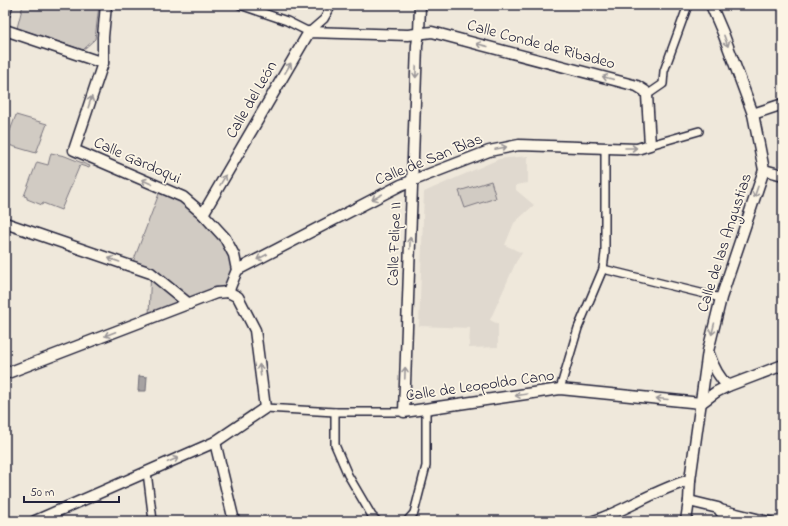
<svg xmlns="http://www.w3.org/2000/svg" width="788" height="526" viewBox="0 0 788 526" font-family="'Indie Flower',sans-serif">
  <style>
    .built { fill: #e0d9cf }
    .green { fill: #d1cbc3; stroke: #7a767f }
    .water { fill: #a6a2a2; stroke: #716f79 }
    .lines { fill: none; stroke-linecap: round; stroke-linejoin: round }
    .pedestrian-casing { stroke: #22223b; stroke-width: 10 }
    .minor-casing { stroke: #22223b; stroke-width: 13 }
    .pedestrian { stroke: #fcf5e5; stroke-width: 7 }
    .minor { stroke: #fcf5e5; stroke-width: 10 }
    .oneway { stroke: #9a9698 }
    .labels { text-anchor: middle; dominant-baseline: central; stroke-width: 3.5; stroke-linejoin: round; paint-order: stroke }
    .street-label { font-size: 16px; fill: #22223b; stroke: #fcf5e5 }
  </style>
  <rect width="100%" height="100%" fill="#efe8db"/>
  <filter id="ink" filterUnits="userSpaceOnUse"><feTurbulence type="fractalNoise" baseFrequency=".025" numOctaves="2"/><feDisplacementMap in="SourceGraphic" scale="8" xChannelSelector="R" yChannelSelector="G"/><feConvolveMatrix kernelMatrix="1 2 1 2 8 2 1 2 1" color-interpolation-filters="sRGB"/></filter>
  <g filter="url(#ink)">
    <path class="built" d="M528,156v27l-12,2v5l18,15 -20,18 -9,22 17,8 -6,9 -26,58 8,4v23l-29,1 1,-20 -51,-2 5,-134 75,-33z"/>
    <g class="green">
      <path d="M23,5h76l-4,34 -12,11 -66,-22z"/>
      <path d="M16,115l31,9 -11,29 -31,-9z"/>
      <path d="M51,153l14,3 25,10 -1,2 -9,-3 -19,45 -18,-7 -1,2 -15,-6v-2l-3,-1 13,-34 11,3z"/>
      <path d="M491,181l5,17 -31,10 -6,-17z"/>
      <path d="M160,191l32,16 31,33 8,16 3,14 -5,14 -45,16 -35,15 2,-47 -18,-6z"/>
    </g>
    <path class="water" d="M139,376l8,1 -1,14h-8z"/>
    <g class="lines">
      <g class="pedestrian-casing">
        <g id="pedestrian">
          <path d="M240,5l47,16 22,11 15,-13 8,-14"/>
          <path d="M647,95l16,-11 1,-13 24,-66"/>
          <path d="M650,145l49,-14"/>
          <path d="M603,269l118,29"/>
          <path d="M560,389l18,-61 25,-59 2,-16v-105"/>
          <path d="M265,408l70,4h69"/>
          <path d="M335,412v33l13,30 24,41 5,5"/>
          <path d="M147,472l6,49"/>
          <path d="M718,508l53,13"/>
          <path d="M407,521l7,-8 12,-47v-56"/>
        </g>
      </g>
      <g class="minor-casing">
        <g id="minor">
          <path d="M106,5l-3,32v26l-29,87 109,47 20,17 22,24 9,17 3,15 -9,22"/>
          <path d="M420,5l-1,28 -2,12 -13,367 156,-23 141,14"/>
          <path d="M5,13l2,-8"/>
          <path d="M5,30l98,33"/>
          <path d="M753,114l30,-10"/>
          <path d="M764,170l19,5"/>
          <path d="M203,214l106,-182 99,3 24,-3 205,54 8,5 2,4 3,50 -13,4 -118,-4 -30,6 -88,34 -164,85"/>
          <path d="M5,223l146,50 38,31"/>
          <path d="M709,354c4,12 9,23 19,32"/>
          <path d="M5,374l211,-81 12,-1"/>
          <path d="M701,403l15,-11 12,-6 55,-21"/>
          <path d="M215,442l19,79"/>
          <path d="M689,501l29,7 10,13"/>
          <path d="M35,521l180,-79 50,-34 -10,-78 -17,-33 -10,-5"/>
          <path d="M594,521c33,-11 62,-32 96,-41"/>
          <path d="M686,521l3,-20 1,-21 18,-129 13,-53 43,-128 -11,-56 -30,-81 -12,-28"/>
        </g>
      </g>
      <use href="#pedestrian" class="pedestrian"/>
      <use href="#minor" class="minor"/>
    </g>
    <defs><path id="oneway-shaft" d="M-6 0H5M1.5-3L5.5 0L1.5 3" fill="none" stroke-width="1.6" stroke-linecap="round" stroke-linejoin="round"/></defs>
    <g class="oneway">
      <use href="#oneway-shaft" transform="translate(726 41) rotate(70)"/>
      <use href="#oneway-shaft" transform="translate(482 45) rotate(-165)"/>
      <use href="#oneway-shaft" transform="translate(288 68) rotate(-60)"/>
      <use href="#oneway-shaft" transform="translate(416 72) rotate(92)"/>
      <use href="#oneway-shaft" transform="translate(608 78) rotate(-165)"/>
      <use href="#oneway-shaft" transform="translate(90 102) rotate(-72)"/>
      <use href="#oneway-shaft" transform="translate(501 148) rotate(-12)"/>
      <use href="#oneway-shaft" transform="translate(631 148)"/>
      <use href="#oneway-shaft" transform="translate(223 180) rotate(-60)"/>
      <use href="#oneway-shaft" transform="translate(147 182) rotate(-156)"/>
      <use href="#oneway-shaft" transform="translate(756 192) rotate(109)"/>
      <use href="#oneway-shaft" transform="translate(377 197) rotate(152)"/>
      <use href="#oneway-shaft" transform="translate(410 243) rotate(-88)"/>
      <use href="#oneway-shaft" transform="translate(262 257) rotate(153)"/>
      <use href="#oneway-shaft" transform="translate(114 260) rotate(-161)"/>
      <use href="#oneway-shaft" transform="translate(713 329) rotate(104)"/>
      <use href="#oneway-shaft" transform="translate(110 334) rotate(159)"/>
      <use href="#oneway-shaft" transform="translate(260 370) rotate(-97)"/>
      <use href="#oneway-shaft" transform="translate(405 373) rotate(-88)"/>
      <use href="#oneway-shaft" transform="translate(521 395) rotate(171)"/>
      <use href="#oneway-shaft" transform="translate(662 399) rotate(-175)"/>
      <use href="#oneway-shaft" transform="translate(173 460) rotate(-23)"/>
    </g>
  </g>
  <g class="labels">
    <g class="street-label">
      <text transform="translate(541 45) rotate(15)">Calle Conde de Ribadeo</text>
      <text transform="translate(252 100) rotate(-60)">Calle del León</text>
      <text transform="translate(429 160) rotate(-22)">Calle de San Blas</text>
      <text transform="translate(137 161) rotate(24)">Calle Gardoqui</text>
      <text transform="translate(725 243) rotate(-72)">Calle de las Angustias</text>
      <text transform="translate(395 244) rotate(-88)">Calle Felipe II</text>
      <text transform="translate(480 386) rotate(-8)">Calle de Leopoldo Cano</text>
    </g>
  </g>
  <rect width="788" height="526" fill="none" stroke="#fcf5e5" stroke-width="20"/>
  <rect x="10" y="10" width="768" height="506" fill="none" stroke="#22223b" stroke-width="1.5" filter="url(#ink)"/>
  <path d="M24 496v6h95v-6" fill="none" stroke="#22223b" stroke-width="2"/>
  <text x="30" y="496" font-size="12" fill="#22223b" stroke="#fcf5e5" stroke-width="3" paint-order="stroke">50 m</text>
</svg>
